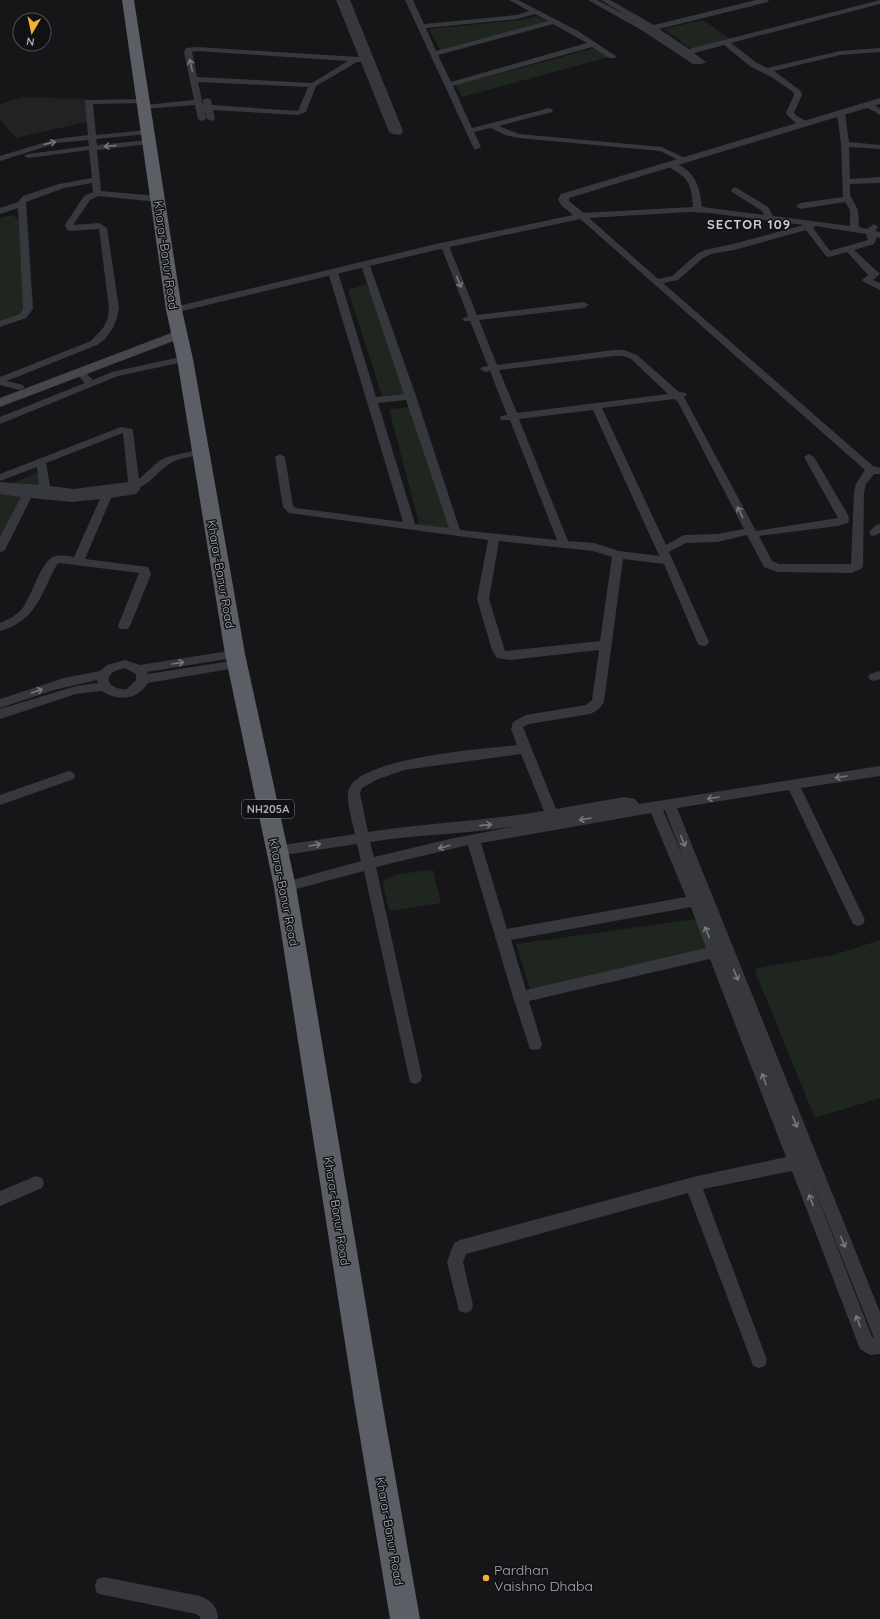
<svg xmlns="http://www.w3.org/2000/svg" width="880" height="1619" viewBox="0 0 880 1619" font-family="Quicksand,sans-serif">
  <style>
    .built { fill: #222225 }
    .green { fill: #1e261f }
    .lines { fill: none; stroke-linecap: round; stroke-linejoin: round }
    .minor { fill: #37383d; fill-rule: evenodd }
    .tertiary { fill: #37383d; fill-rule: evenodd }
    .secondary { fill: #45474d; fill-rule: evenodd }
    .trunk { fill: #5b5e65; fill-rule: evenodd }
    .oneway { stroke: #757881 }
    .poi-dot { fill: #f2b134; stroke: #111113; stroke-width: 1.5 }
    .labels { text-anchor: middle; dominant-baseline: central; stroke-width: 3; stroke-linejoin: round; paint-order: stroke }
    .shield { fill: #111113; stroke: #7b7e86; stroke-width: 1 }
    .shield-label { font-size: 11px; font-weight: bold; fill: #a8adb8 }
    .street-label { font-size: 12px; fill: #a8adb8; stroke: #111113 }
    .far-district-label { font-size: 13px; font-weight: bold; letter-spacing: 1px; fill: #c9ccd4; stroke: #111113 }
    .near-poi-label { font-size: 14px; fill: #a8adb8; stroke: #111113; text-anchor: start }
  </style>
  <rect width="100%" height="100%" fill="#161618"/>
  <path class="built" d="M23,97l64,2 3,22 -74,17 -16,-19v-15z"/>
  <g class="green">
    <path d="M537,16l10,6 -107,28 -11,-21 92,-9z"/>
    <path d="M703,20l27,19 -39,10 -27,-20z"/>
    <path d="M595,48l14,9 -147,40 -6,-12z"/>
    <path d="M12,215l7,5 5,96 -24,8v-106z"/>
    <path d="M371,283l37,110 -26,3 -34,-106z"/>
    <path d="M415,407l36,125 -31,-5 -31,-118z"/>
    <path d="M36,473l4,1 2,13 -31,-3z"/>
    <path d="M0,494l23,2 -23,43z"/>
    <path d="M433,870l8,33 -52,8 -6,-27c4,-12 38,-12 50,-14z"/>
    <path d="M696,919l13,31 -177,45 -16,-51z"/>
    <path d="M880,940v158l-65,20 -61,-149 83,-15z"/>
  </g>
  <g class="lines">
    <g class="minor">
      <path d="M336,0h14l53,131 -2,4 -8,-1 -4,-2 -28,-70h-4l-41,24 -10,26 -8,3 -85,-5 2,9 -4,2 -4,-2 -3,-9 2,9 -4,2 -4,-2 -3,-14 -50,4 -4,-2 4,-2 49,-5 -10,-48 2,-4 11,-1 162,10zM197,51l151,10 -36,22 -115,-6 -5,-25zM198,82l110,5 -10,24 -86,-6 -1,-5 -4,-2 -4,2v5z"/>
      <path d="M405,0h8l11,24 93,-9 12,-4 -20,-11h9l60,31 38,25 -1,2h-6l-17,-11 -139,39 19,42 77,-20 4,2 -1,2 -53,14 20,8 143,13 27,13 -1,2h-6l-22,-11 -141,-13 -14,-3 -14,-7 -17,4 7,15 -4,2h-3zM535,14l13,7 -112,30 -10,-23 91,-9zM553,24l34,19 -136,39 -13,-27z"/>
      <path d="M588,0h9l31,16 -27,-16h9l44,25 102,-25h13l-1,2 -109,27 30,20 191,-49v4l-149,39 26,20 10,5 73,-17 40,-3v4l-40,3 -66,16 27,20 1,4 -8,18 3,3 11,6v4c-9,1 -17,-6 -22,-13l8,-18 -1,-3 -23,-16 -19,-9 -27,-22 -30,8 12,9 -4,2h-9l-50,-33z"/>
      <path d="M144,99l4,2 -1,2 -54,1 3,31 52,-5 4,2 -4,2 -52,5 1,6 52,-5 4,2 -4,2 -52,6 4,41 57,5 4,3 -4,3 -60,-6 -8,4 -17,25 26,-2 8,5 12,80 -2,10 -4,10 -8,11 -8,6 -90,36 16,4 1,2 -1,2 -4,1 -19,-5v-8l91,-36 12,-13 5,-10 1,-10 -10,-79 -29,2 -3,-1 -2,-5 19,-29 9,-4 -1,-9 -28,5 -38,14 7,107 -7,9 -26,9v-6l20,-7 3,-5 -5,-101 -18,6v-6l18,-6 5,-6 36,-12 33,-6 -3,-28 -61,8 -4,-2 4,-2 61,-8 -1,-6 -31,3 -57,18v-5l56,-17 32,-4 -3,-33 1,-2z"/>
      <path d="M866,103h6l8,6v6l-14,-8z"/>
      <path d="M838,111h6l1,2 4,29 31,3v4l-31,-2 1,32 30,-2v6l-30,1v11l8,15 1,17 8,2 7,-5 4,3 -3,4 5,1v6l-4,-1v3l-2,4 -20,6 26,24 -7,6 7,3v7l-16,-8 -2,-2 6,-5 -21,-23 -18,5 -3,-1 -20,-26 -72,20 -23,4 -8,4 -25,22 -15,3 210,183 7,2v6h-6l-8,10 -2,8 -1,74 -2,3 -10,4 -74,-1 -13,-5 -17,-32 -30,7 -31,1 -17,9 40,90 -2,3 -4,1 -4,-1 -2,-3 -33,-78 -41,-5 -19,143c-3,5 -8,10 -14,12l-61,10 -6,3 33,82 68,-12 11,2 4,5 241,-38v10l-79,12 64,132 -2,4 -5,2 -5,-2 -64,-134 -112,18 203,504v42l-10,1 -10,-6 -68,-178 -89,18 64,171 -2,6 -6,2 -6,-2 -2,-6 -63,-167 -222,61 -3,8 10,43 -2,6 -6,2 -6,-2 -12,-49 7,-19 6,-3 233,-63 93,-20 -76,-198 -181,42 13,43 -2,5 -5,1 -5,-1 -17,-52 -45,-152 -92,22 46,210 -2,5 -5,2 -5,-2 -46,-211 -79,21 -5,-1 -2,-4 2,-4 5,-1 76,-21 -4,-17 -80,12 -5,-1 -2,-4 2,-4 5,-1 78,-12c-2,-10 -10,-36 -6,-45 12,-32 136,-40 168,-44l-6,-16 2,-7 13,-7 60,-10 6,-5 7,-50 -89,10 -13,-2 -5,-8 -15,-51 11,-59 -199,-27 -6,-6 -8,-50 5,-3 5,3 8,49 3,2 107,14 -75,-250 5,-3 5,3 38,125 28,-3 -43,-129 2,-2h6l47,133 44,134 97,10 -47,-120h-9l-1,-2 1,-2 6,-1 -17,-44 -5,1 -5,-3 2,-2 6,-1 -18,-45h-6l-2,-2 6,-3 -27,-70 4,-3 4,3 28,69 107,-13 5,3 -5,3 -105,12 18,45 117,-15h10l13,5 42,37 7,1 1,2 -3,2 72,134 82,-13 -34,-61 5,-3 5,3 34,58 1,5 -1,3 -10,3 -79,10 13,25 7,3h72l3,-72 2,-8 9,-14 -288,-254 4,-3 112,-6c-2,-26 -4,-28 -26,-41l-1,-2 1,-2h3c24,6 30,23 32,45l62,8 -2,-4 -30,-19 -1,-2 4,-3 33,20 5,9 77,10v-16l-5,-8 -45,7 -4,-3 4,-3 43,-6 -2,-53 -4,-31zM689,212l20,1 95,12 -71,19 -28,6 -8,4 -25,22 -14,3 -69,-61zM816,226l50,8 2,6 -38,11 -17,-23zM614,356h9l8,3 37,35 -151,19 -18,-43zM674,399l4,3 66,127 -27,5 -33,1 -18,10 -64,-137zM406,400l43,128 -34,-4 -37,-121zM593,410l64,141 3,5 -41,-5 -25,-8 -26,-2 -49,-122zM499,541l94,10 19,6 -12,84 -95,10 -16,-52zM521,754l23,57c-58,10 -118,12 -176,21l-8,-39 2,-5 14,-8 28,-10zM663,810h2l20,52zM651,813l35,84 -179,32 -26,-86zM522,825l-72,14 -76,18 -4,-15c50,-8 102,-8 152,-17zM691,907l15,41 -180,42 -15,-50zM806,1167l66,166 2,5 -2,-1z"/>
      <path d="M185,356l3,1 2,2 -2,2 -70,15 -118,48v-7l85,-34 -10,-11 2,-2h6l10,10 19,-8z"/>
      <path d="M121,427l11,2 1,2 6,48 20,-18 8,-4 34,-8 5,3 -1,2c-12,3 -24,3 -34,9 -12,7 -19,19 -31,24v2l-4,5 -25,4 -26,61 63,8 3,7 -21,52 -2,3h-8l-2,-3 21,-53 -80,-10 -3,3c-16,30 -20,55 -56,65v-8c8,-3 15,-7 21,-13 10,-11 20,-49 32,-53 7,-3 14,-1 21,0l26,-58 -28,3 -41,-4 -25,50 -2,3 -4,1v-15l21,-40 -21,-3v-12l39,3 -2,-18 -37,14v-7zM123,433l5,49 -54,7 -24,-3 -4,-23z"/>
      <path d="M880,524v9l-6,3 -4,-1 -1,-3 7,-7z"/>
      <path d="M235,650l4,1 2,3 -2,3 -92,15 1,2 89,-14 4,1 2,3 -2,3 -93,16c-11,17 -30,19 -46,8l-26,3 -76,25v-10l76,-23 22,-3 -1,-3 -43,10 -54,18v-9l64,-21 36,-7 7,-6 18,-5 15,5zM125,668l11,6v6l-9,9c-12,2 -27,-9 -12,-18 3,-1 7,-2 10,-3z"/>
      <path d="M880,671v8l-6,2 -4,-1 -2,-3 2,-3z"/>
      <path d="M69,771l5,2 1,3 -1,3 -74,26v-10z"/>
      <path d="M36,1176l6,2 2,5 -2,5 -42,18v-15z"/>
      <path d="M104,1577l96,19c11,4 18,11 18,23h-18v-2l-4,-3 -92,-19 -7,-2 -2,-7 2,-7z"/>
    </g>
    <path class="tertiary" d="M880,98v6l-311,94v3l16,13 1,2 -1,2 -149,32 -262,63 -4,-1 -2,-2 2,-2 4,-1 262,-63 137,-29 -12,-10 -3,-6 3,-5z"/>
    <path class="secondary" d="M179,330l5,1 2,3 -2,3 -184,70v-9z"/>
    <path class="trunk" d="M122,0h12l48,310 11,49 52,295 51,233 87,520 37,212h-30l-35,-212 -81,-520 -49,-233 -48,-295 -11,-49z"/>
  </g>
  <defs><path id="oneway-shaft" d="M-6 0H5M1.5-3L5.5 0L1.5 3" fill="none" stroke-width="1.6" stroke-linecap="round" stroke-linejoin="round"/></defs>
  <g class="oneway">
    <use href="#oneway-shaft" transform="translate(191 65) rotate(-103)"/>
    <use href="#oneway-shaft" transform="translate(50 143) rotate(-14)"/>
    <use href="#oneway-shaft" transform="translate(110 146) rotate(175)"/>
    <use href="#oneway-shaft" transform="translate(459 282) rotate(68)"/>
    <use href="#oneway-shaft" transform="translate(740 512) rotate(-117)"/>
    <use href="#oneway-shaft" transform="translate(178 663) rotate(-9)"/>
    <use href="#oneway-shaft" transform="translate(37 691) rotate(-19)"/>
    <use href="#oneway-shaft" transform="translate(841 777) rotate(171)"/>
    <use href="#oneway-shaft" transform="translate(713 798) rotate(171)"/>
    <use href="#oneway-shaft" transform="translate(585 819) rotate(170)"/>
    <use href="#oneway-shaft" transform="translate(486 825) rotate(-6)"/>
    <use href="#oneway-shaft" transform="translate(683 841) rotate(68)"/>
    <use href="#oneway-shaft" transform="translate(315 845) rotate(-10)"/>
    <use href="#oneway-shaft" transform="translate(444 847) rotate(166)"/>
    <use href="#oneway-shaft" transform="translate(707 932) rotate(-111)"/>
    <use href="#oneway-shaft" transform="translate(736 975) rotate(68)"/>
    <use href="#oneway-shaft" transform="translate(764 1079) rotate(-111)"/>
    <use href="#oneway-shaft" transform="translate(795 1122) rotate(68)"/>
    <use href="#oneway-shaft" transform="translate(811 1200) rotate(-111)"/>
    <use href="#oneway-shaft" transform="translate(843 1242) rotate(68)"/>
    <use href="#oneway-shaft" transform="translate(858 1321) rotate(-111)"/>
  </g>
  <circle class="poi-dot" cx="486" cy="1578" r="4"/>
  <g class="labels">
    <rect class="shield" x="242" y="800" width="52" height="18" rx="3"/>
    <g class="shield-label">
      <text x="268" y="809">NH205A</text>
    </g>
    <g class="street-label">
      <text transform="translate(166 255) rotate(82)">Kharar-Banur Road</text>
      <text transform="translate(221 574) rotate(80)">Kharar-Banur Road</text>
      <text transform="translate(284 892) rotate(79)">Kharar-Banur Road</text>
      <text transform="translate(337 1211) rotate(81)">Kharar-Banur Road</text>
      <text transform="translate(390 1531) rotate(80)">Kharar-Banur Road</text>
    </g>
    <g class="far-district-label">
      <text x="749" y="224">SECTOR 109</text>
    </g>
    <g class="near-poi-label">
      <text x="494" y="1570">Pardhan<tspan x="494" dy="16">Vaishno Dhaba</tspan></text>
    </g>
  </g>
  <g transform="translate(32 32) rotate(189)"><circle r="19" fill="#111113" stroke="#4d4f55"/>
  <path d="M0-3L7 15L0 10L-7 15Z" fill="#f2b134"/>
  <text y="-6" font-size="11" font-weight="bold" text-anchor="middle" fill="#a8adb8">N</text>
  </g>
</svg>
